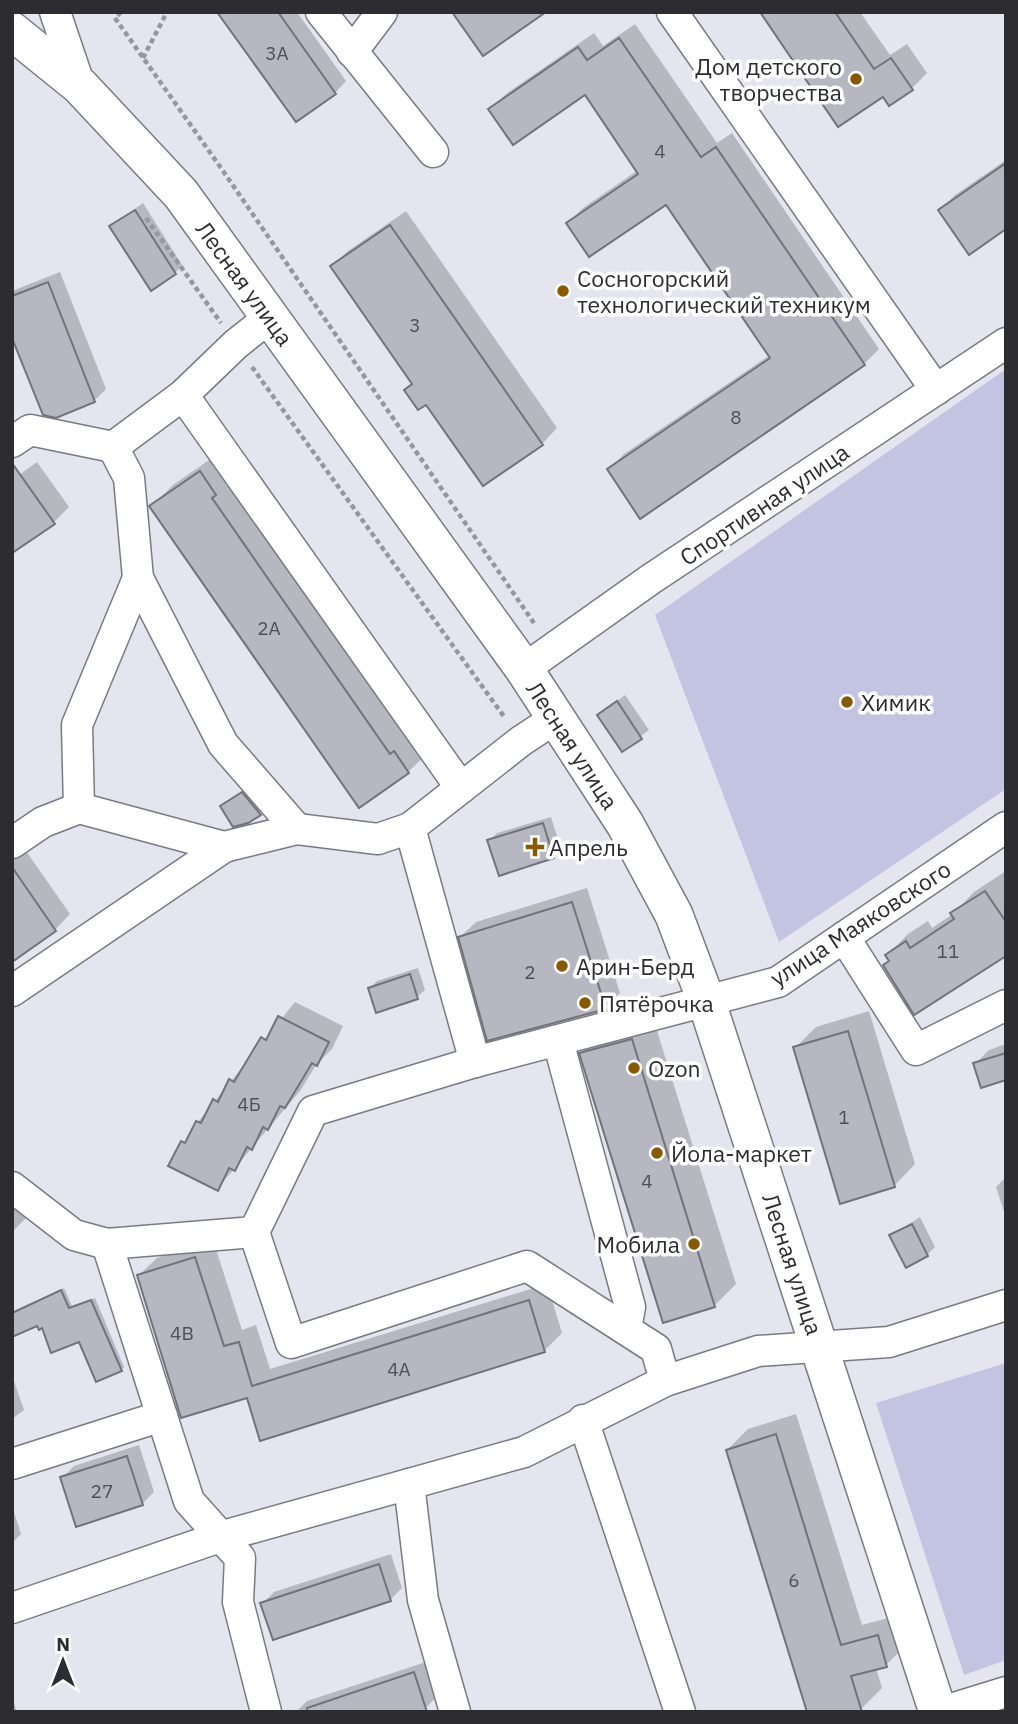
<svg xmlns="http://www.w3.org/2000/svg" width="1018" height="1724" viewBox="0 0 1018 1724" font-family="'IBM Plex Sans',sans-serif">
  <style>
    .green { fill: #c3c4e1 }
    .shadow { fill: #0003 }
    .building { fill: #b6b7c1; stroke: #72727b; stroke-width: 2 }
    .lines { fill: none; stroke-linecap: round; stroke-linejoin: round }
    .minor-casing { stroke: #7a7a84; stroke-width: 33 }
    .major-casing { stroke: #7a7a84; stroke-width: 40 }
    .path { stroke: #96979e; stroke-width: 4.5; stroke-dasharray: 5 3.5; stroke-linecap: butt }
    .minor { stroke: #fff; stroke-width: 30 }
    .major { stroke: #fff; stroke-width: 37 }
    .poi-dot { fill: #895900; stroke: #fff; stroke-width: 2.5 }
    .labels { text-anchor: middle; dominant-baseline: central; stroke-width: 7; stroke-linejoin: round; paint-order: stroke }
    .number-label { font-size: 19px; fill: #4f5055 }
    .poi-label { font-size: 23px; fill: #2d2d31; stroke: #fff; text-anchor: start }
    .street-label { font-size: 23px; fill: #2d2d31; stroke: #fff }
  </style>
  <rect width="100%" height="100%" fill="#e4e5ef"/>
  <g class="green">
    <path d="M1006,369v420l-227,153 -124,-327z"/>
    <path d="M1006,1363v297l-42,15 -88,-272z"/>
  </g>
  <g class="shadow">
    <path d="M219,12h78l49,69 -11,12z"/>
    <path d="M762,12h98l30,43 17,-11 20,29 -15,15 -29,6z"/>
    <path d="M635,24l82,119 15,-10 147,216 -15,15 -255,106 15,-16 146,-99 -104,-153 -98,21 15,-15 55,-38 -53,-77 -95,16 16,-15 88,-61 9,13z"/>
    <path d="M1006,160v67l-66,-17 15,-15z"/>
    <path d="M143,203l39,62 -7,8 -64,-47z"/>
    <path d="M406,211l151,217 -15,16 -210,-178 16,-15z"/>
    <path d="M60,272l46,117 -12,12 -82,-68v-42z"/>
    <path d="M222,451l208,300 -22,21 -48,34 -208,-300 21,-21z"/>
    <path d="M37,462l32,45 -15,15 -42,-42z"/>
    <path d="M625,695l24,35 -27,20 -23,-35z"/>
    <path d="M250,786l18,20 -21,15 -25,-15z"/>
    <path d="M551,817l10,32 -8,8 -64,-16 8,-8z"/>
    <path d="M26,851l44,63 -15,16 -43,30v-99z"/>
    <path d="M1006,871v82l-116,7 -3,-5 21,-21 20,-13 4,7 21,-14 21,-22z"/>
    <path d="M587,888l33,105 -15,15 -145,-71 16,-15z"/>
    <path d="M418,968l7,22 -8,7 -47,-9 7,-7z"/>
    <path d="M295,1002l48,24 -11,23 -16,16 -16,26 -83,98 -46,-24 27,-43z"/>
    <path d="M869,1011l46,153 -21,22 -99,-138 21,-21z"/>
    <path d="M653,1018l83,266 -22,22 -133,-253 22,-21z"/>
    <path d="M1006,1044v34l-31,-14 14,-14z"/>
    <path d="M1006,1177v41l-10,-31z"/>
    <path d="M12,1194l16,22 -16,16z"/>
    <path d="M920,1217l15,30 -8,8 -36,-19z"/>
    <path d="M213,1240l29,90 14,-5 14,44 277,-85 15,49 -18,18 -296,45 -109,-121 18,-17z"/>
    <path d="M64,1288l8,18 23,-8 29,69 -3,3 -41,-30 -37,-14 -25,-16z"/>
    <path d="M12,1375l12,35 -12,9z"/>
    <path d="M796,1414l66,211 37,-10 8,29 -21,21 -10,3 6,20 -21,21 -134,-259 21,-21z"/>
    <path d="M139,1445l15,47 -12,12 -80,-26 12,-12z"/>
    <path d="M12,1506l9,28 -9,9z"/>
    <path d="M391,1554l11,34 -12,12 -128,4 12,-12z"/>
    <path d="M426,1662l11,34 -11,12 -12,4h-118l11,-11z"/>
    <path d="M12,1697l5,15h-5z"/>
  </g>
  <g class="building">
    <path d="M217,12h61l58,82 -40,28z"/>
    <path d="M452,12h94l-63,44z"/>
    <path d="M760,12h75l39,57 17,-11 22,32 -24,16 -6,-9 -45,30z"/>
    <path d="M619,38l82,119 15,-10 149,218 -225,154 -33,-50 163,-111 -104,-153 -77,52 -23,-34 72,-49 -53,-79 -72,50 -25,-36 90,-62 9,13z"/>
    <path d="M1006,163v66l-37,26 -31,-45z"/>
    <path d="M135,210l41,64 -25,17 -42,-65z"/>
    <path d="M390,225l153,220 -60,41 -57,-81 -8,5 -14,-20 8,-6 -82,-118z"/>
    <path d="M48,282l47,120 -39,16 -13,-3 -31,-77v-42z"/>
    <path d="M12,463l43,61 -43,29z"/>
    <path d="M200,471l16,24 -4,3 178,256 4,-3 15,22 -50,35 -210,-302z"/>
    <path d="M617,701l25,38 -20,13 -25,-37z"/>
    <path d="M242,792l19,23 -13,8 -15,4 -13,-21z"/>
    <path d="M543,823l11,35 -55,18 -12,-36z"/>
    <path d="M12,867l44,64 -44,31z"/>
    <path d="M985,891l21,31v34l-92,59 -31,-50 6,-4 -4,-6 21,-14 4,7 44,-29 -4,-6z"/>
    <path d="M572,902l34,107 -119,32 -29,-104z"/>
    <path d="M410,974l8,25 -42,14 -8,-25z"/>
    <path d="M278,1016l51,26 -12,24 -5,-3 -27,45 -5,-2 -12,24 -5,-3 -11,23 -5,-3 -12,24 -6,-3 -11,23 -50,-25 13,-25 4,2 11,-22 5,2 12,-24 5,3 11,-23 5,3 27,-45 5,3z"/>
    <path d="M848,1031l47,156 -55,17 -47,-157z"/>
    <path d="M632,1039l83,268 -52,16 -84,-270z"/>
    <path d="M1006,1053v27l-25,8 -8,-25z"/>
    <path d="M912,1224l16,32 -22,12 -17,-33z"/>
    <path d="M195,1257l29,89 15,-4 13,44 277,-86 16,52 -285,89 -13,-43 -66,20 -44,-143z"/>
    <path d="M61,1290l8,18 22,-8 31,71 -26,11 -17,-40 -28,11 -9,-25 -3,2 -2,-4 -25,11v-24z"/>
    <path d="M776,1434l65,211 37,-10 9,32 -36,9 11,36h-55l-81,-262z"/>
    <path d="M127,1456l16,49 -67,22 -16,-50z"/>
    <path d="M379,1564l12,37 -118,39 -13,-37z"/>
    <path d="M414,1672l13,40h-120v-4z"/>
  </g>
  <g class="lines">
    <g class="minor-casing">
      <g id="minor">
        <path d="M55,12l25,74"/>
        <path d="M321,12l112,140"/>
        <path d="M672,12l264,378"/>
        <path d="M352,52l30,-40"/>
        <path d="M183,395l278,393"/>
        <path d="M12,442l18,-12 83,17 70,-52 53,-51 34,-27"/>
        <path d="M113,447l16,31 9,100 85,166 74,85"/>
        <path d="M524,669l127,-90 355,-236"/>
        <path d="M79,808l-2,-83 61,-147"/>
        <path d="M410,828l65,234"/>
        <path d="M12,843l31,-21 36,-14 145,39 73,-18 81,10 32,-11 111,-87 35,-23"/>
        <path d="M844,937l72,113 90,-45"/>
        <path d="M12,991l212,-144"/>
        <path d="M558,1041l72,266 -4,22"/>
        <path d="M12,1187l62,48 33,9 147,-12 59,-121 162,-49 303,-80 228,-155"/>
        <path d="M254,1232l37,111 236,-77 129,83 9,32"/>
        <path d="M107,1244l82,257 51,57 -2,44 28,110"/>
        <path d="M583,1420l97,292"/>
        <path d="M12,1464l150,-48"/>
        <path d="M409,1484l14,116 32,112"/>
        <path d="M12,1608l211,-72 301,-84 141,-71 93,-30 131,-9 117,-37"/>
        <path d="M941,1712l65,-20"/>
      </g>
    </g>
    <g class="major-casing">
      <path id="major" d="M12,31l68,55 101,108 343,475 101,155 49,91 33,88 231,709"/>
    </g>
    <g class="path">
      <path d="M121,12l-6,6 106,150 315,458"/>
      <path d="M143,58l24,-46"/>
      <path d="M146,218l75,105"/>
      <path d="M252,367l253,351"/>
    </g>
    <use href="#minor" class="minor"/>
    <use href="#major" class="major"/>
  </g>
  <g class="poi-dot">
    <circle cx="856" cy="79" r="7"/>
    <circle cx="563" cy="291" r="7"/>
    <circle cx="847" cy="702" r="7"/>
    <path d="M531.5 836.5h7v7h7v7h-7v7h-7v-7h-7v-7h7z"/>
    <circle cx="562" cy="966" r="7"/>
    <circle cx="585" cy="1003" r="7"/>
    <circle cx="634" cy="1068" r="7"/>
    <circle cx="657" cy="1153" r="7"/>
    <circle cx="694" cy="1244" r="7"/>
  </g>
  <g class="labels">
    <g class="number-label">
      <text x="277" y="53">3А</text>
      <text x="660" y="151">4</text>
      <text x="415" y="325">3</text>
      <text x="736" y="417">8</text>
      <text x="269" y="628">2А</text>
      <text x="948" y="951">11</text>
      <text x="530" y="972">2</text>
      <text x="249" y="1104">4Б</text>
      <text x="844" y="1117">1</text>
      <text x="647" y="1181">4</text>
      <text x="182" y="1333">4В</text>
      <text x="399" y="1369">4А</text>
      <text x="102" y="1491">27</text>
      <text x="794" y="1580">6</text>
    </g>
    <g class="poi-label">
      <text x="842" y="66" text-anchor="end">Дом детского<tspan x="842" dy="26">творчества</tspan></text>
      <text x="577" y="278">Сосногорский<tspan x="577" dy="26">технологический техникум</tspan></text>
      <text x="861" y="702">Химик</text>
      <text x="549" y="847">Апрель</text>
      <text x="576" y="966">Арин-Берд</text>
      <text x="599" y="1003">Пятёрочка</text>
      <text x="648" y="1068">Ozon</text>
      <text x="671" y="1153">Йола-маркет</text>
      <text x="680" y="1244" text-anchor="end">Мобила</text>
    </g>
    <g class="street-label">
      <text transform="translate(245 283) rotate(54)">Лесная улица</text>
      <text transform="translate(764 504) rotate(-34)">Спортивная улица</text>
      <text transform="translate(573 745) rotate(57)">Лесная улица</text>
      <text transform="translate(860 923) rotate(-33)">улица Маяковского</text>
      <text transform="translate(793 1264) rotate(72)">Лесная улица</text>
    </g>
  </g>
  <rect width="1018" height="1724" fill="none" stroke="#2d2d31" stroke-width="28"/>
  <g transform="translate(63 1661)" stroke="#ffffff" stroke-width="5" paint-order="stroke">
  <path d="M0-5L12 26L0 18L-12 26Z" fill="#2d2d31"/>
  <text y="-10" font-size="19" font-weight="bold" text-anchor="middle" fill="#2d2d31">N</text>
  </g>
</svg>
